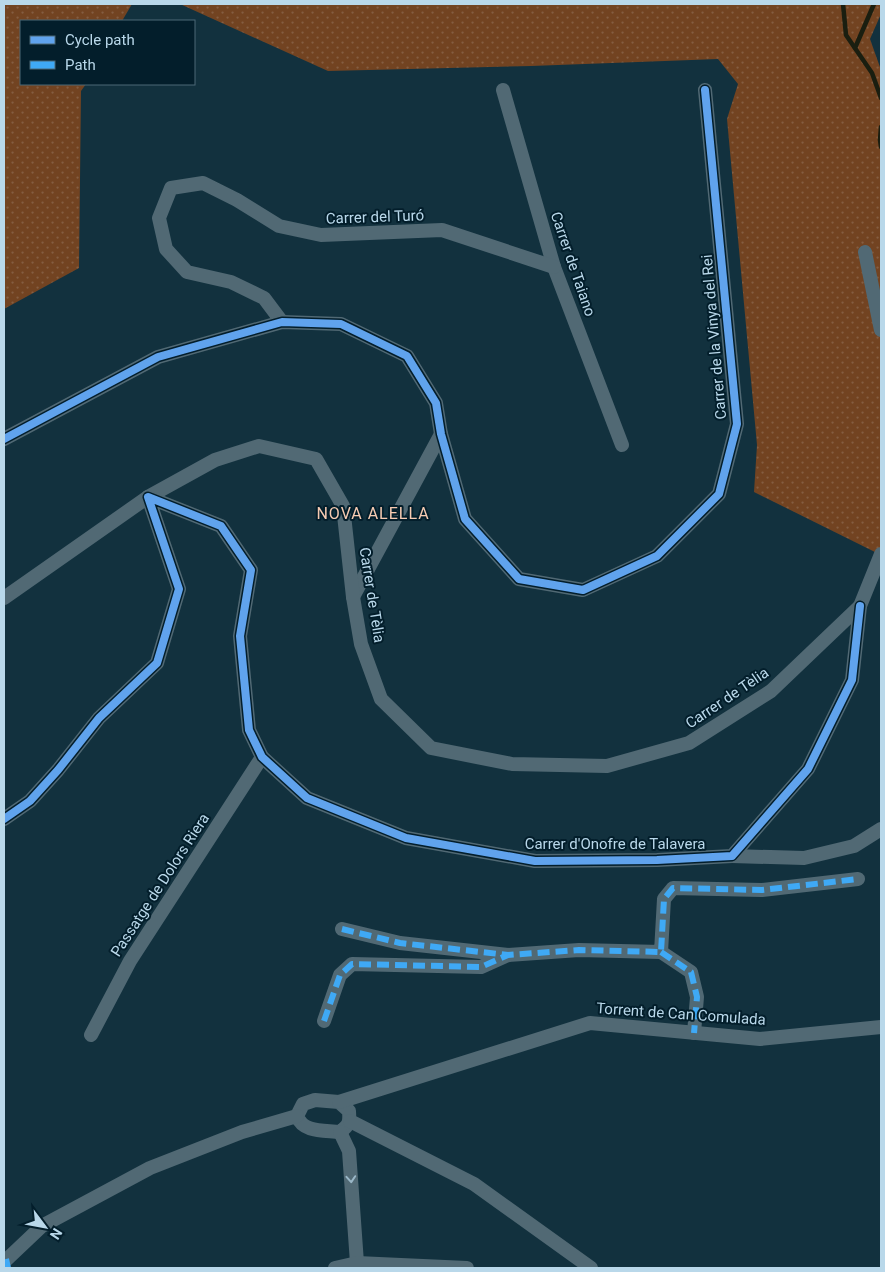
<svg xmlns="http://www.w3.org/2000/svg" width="885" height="1272" viewBox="0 0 885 1272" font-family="Roboto,sans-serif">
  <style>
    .grass { fill: url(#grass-dots) }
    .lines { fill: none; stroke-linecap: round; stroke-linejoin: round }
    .stream { stroke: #1a1e10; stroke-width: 4.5 }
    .minor { stroke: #516974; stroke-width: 14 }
    .quiet { stroke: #3fa9f5; stroke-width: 6; stroke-dasharray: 12 6; stroke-linecap: butt }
    .cycleway-casing { stroke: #031e2b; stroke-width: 11 }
    .cycleway { stroke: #60a3ed; stroke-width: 8 }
    .oneway { stroke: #9ab7c7 }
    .labels { text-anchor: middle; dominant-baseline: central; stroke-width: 4; stroke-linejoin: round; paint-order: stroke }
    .street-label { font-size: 15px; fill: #b9d8ea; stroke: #031e2b }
    .neighbourhood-label { font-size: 16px; letter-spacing: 1px; fill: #f6cbb2; stroke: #031e2b }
  </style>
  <defs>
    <pattern id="grass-dots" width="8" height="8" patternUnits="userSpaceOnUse" patternTransform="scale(1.25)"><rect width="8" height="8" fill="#724321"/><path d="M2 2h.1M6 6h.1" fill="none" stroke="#845d41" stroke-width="1.8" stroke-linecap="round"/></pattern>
  </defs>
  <rect width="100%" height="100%" fill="#12313e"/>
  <g class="grass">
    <path d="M4,4h128l-10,17h-101v63h65l-5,7 -2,177 -75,41z"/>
    <path d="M180,4h701v10l-11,25 11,31v485l-127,-63 3,-47 -30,-326 11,-35 -20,-25 -187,7 -203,5z"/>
  </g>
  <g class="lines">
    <g class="stream">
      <path d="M843,4l3,31 26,38 9,25"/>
      <path d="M855,48l19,-44"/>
      <path d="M881,127l-1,13 1,7"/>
    </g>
    <g class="minor">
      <path d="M503,90l51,177 68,178"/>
      <path d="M865,252l16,78"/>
      <path d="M282,322l-18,-24 -33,-16 -44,-10 -21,-23 -7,-31 12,-30 32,-5 34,17 42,26 42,9 121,-5 112,37"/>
      <path d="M4,439l154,-82 124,-35 59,2 66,32 29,47 5,31 24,85 54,60 64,11 74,-34 62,-62 18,-70 -32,-334"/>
      <path d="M353,597l88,-163"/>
      <path d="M4,598l144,-101 67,-37 44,-14 57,13 27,47 10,91 8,47 20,55 50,49 81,16 95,2 82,-23 82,-52 89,-85 21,-52"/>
      <path d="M4,819l26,-18 28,-31 41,-52 58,-55 22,-74 -31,-92 73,29 30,44 -11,66 9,94 13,27 45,41 99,40 129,23 122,-1 75,-4 76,-87 44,-89 8,-74"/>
      <path d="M732,856l72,2 50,-12 27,-17"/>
      <path d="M342,929l58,14 108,12 71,-5 82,2 3,-53 9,-11 89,2 96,-11"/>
      <path d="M661,952l30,20 6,25 -3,36"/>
      <path d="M324,1021l16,-46 12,-11 129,3 27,-12"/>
      <path d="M91,1035l39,-74 132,-204"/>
      <path d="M315,1100l24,2 10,9c1,12 0,14 -9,21 -16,-2 -37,1 -43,-16l6,-12z"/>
      <path d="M339,1102l251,-79 170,16 121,-12"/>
      <path d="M350,1121l124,63 117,84"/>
      <path d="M340,1132l9,19 8,112"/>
      <path d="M4,1262l38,-36 108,-58 92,-36 55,-16"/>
      <path d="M335,1268l22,-5 110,5"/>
    </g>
    <g class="quiet">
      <path d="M342,929l58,14 108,12 71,-5 82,2 3,-53 9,-11 89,2 96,-11"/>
      <path d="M661,952l30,20 6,25 -3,36"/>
      <path d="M324,1021l16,-46 12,-11 129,3 27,-12"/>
      <path d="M6,1259l2,9"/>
    </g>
    <g class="cycleway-casing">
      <g id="cycleway">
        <path d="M4,439l154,-82 124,-35 59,2 66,32 29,47 5,31 24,85 54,60 64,11 74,-34 62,-62 18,-70 -32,-334"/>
        <path d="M4,819l26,-18 28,-31 41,-52 58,-55 22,-74 -31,-92 73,29 30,44 -11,66 9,94 13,27 45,41 99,40 129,23 122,-1 75,-4 76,-87 44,-89 8,-74"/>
      </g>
    </g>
    <use href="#cycleway" class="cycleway"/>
  </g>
  <defs><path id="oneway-chevron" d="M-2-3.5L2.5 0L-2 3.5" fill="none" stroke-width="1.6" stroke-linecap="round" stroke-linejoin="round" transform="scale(1.25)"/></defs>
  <use class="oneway" href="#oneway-chevron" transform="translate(351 1179) rotate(86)"/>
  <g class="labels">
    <g class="street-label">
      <text transform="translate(375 217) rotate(-2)">Carrer del Turó</text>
      <text transform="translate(573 264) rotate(71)">Carrer de Taiano</text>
      <text transform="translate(714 337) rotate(-95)">Carrer de la Vinya del Rei</text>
      <text transform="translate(372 595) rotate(81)">Carrer de Tèlia</text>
      <text transform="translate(727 698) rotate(-34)">Carrer de Tèlia</text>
      <text x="615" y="844">Carrer d'Onofre de Talavera</text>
      <text transform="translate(160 885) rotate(-57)">Passatge de Dolors Riera</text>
      <text transform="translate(681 1014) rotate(4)">Torrent de Can Comulada</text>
    </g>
    <g class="neighbourhood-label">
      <text x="373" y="513">NOVA ALELLA</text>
    </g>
  </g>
  <rect width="885" height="1272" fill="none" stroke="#b9d8ea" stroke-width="10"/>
  <rect x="20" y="20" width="175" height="65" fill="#031e2b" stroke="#4c6877"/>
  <rect x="30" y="36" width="25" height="8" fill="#60a3ed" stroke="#4c6877"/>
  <text x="65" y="45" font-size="15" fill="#b9d8ea">Cycle path</text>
  <rect x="30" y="61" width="25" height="8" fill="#3fa9f5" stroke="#4c6877"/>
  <text x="65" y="70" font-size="15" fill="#b9d8ea">Path</text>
  <g transform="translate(45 1227) rotate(122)" stroke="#031e2b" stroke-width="4" paint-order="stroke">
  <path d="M0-4L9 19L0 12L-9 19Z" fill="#b9d8ea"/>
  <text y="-8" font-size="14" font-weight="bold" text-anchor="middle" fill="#b9d8ea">N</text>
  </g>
</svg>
